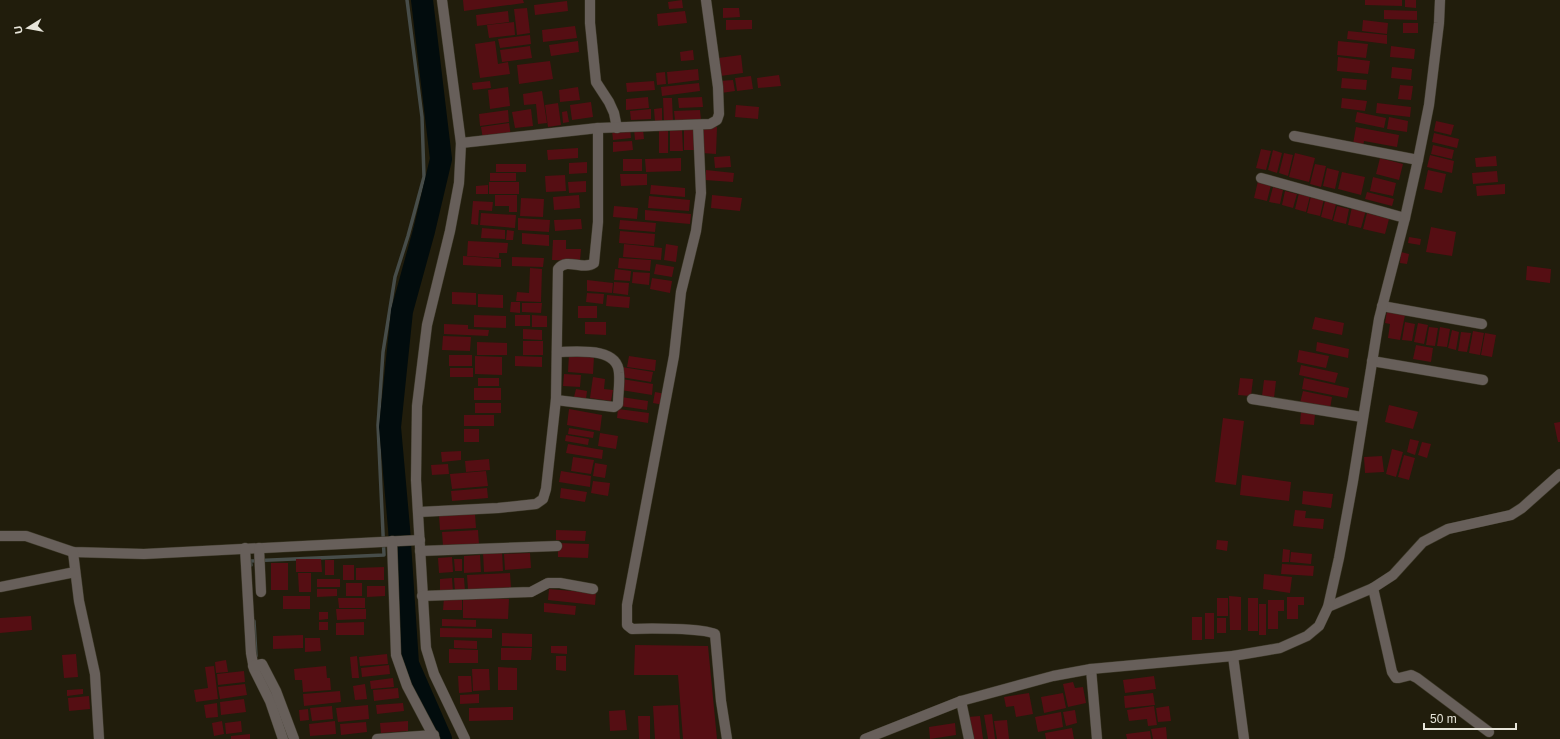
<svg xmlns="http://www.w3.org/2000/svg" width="1560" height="739" viewBox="0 0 1560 739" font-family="Arial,sans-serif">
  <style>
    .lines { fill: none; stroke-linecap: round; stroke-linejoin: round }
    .stream { stroke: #474d4a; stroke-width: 3.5 }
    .river { stroke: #020c0d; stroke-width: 22 }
    .building { fill: #550e13 }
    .minor-casing { stroke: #3d3929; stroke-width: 11 }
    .minor { stroke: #675f5a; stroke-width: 10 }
  </style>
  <rect width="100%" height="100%" fill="#211d0c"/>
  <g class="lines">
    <g class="stream">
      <path d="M251,565l-1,-4 134,-6 -6,-130 5,-73 12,-75 13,-41 16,-59 -2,-60 -15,-117"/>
      <path d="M254,621l2,35"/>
    </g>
    <path class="river" d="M422,0l19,159 -17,72 -22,80 -12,116 9,101 9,136 33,75"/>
  </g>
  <g class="building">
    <path d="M463,0h60l1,3 -60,8z"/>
    <path d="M682,0l1,8 -14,1 -1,-7z"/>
    <path d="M1365,0h37v6l-37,-1z"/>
    <path d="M1405,0h11v8l-11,-1z"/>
    <path d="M567,1l1,10 -33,4 -1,-10z"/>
    <path d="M527,8l3,25 -13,2 -3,-26z"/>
    <path d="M723,8h16l1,9 -17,1z"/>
    <path d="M1384,10l33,1v9l-33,-1z"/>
    <path d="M508,11l1,11 -32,4 -1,-11z"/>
    <path d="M685,11l2,12 -29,3 -1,-12z"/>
    <path d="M726,20h26v9l-26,1z"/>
    <path d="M1363,20l25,3 -1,11 -25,-3z"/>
    <path d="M514,22l1,13 -26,3 -2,-13z"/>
    <rect x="1403" y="23" width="15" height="10"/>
    <path d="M575,26l2,12 -34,4 -1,-12z"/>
    <path d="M1348,31l39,4v9l-40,-5z"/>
    <path d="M530,35l1,9 -31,4 -2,-9z"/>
    <path d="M495,41l3,23 10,-2 2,12 -30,4 -5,-34z"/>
    <path d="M578,41l1,11 -28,4 -2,-11z"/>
    <path d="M1338,41l30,3 -2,14 -29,-3z"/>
    <path d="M530,46l2,12 -30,4 -2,-12z"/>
    <path d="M1391,46l24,3 -1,10 -24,-2z"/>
    <path d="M693,50l1,10 -13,1 -1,-9z"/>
    <path d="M741,55l2,18 -23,3 -2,-18z"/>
    <path d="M1338,57l32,4 -2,13 -31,-3z"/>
    <path d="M550,61l3,18 -34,5 -2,-19z"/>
    <path d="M1392,67l20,2 -1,11 -20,-2z"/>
    <path d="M698,69l1,11 -31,4 -1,-12z"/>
    <path d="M665,72l1,12 -9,1 -1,-12z"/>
    <path d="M779,75l2,11 -23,2 -1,-10z"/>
    <path d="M751,76l2,13 -16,2 -2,-13z"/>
    <path d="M1342,78l25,2 -1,10 -25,-2z"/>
    <path d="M733,80l2,11 -14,2 -1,-12z"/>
    <path d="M490,81l1,7 -18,2 -1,-7z"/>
    <path d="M654,81l1,9 -28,2 -1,-9z"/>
    <path d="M699,83l1,8 -38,5 -1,-9z"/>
    <path d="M1400,85l13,1 -2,14 -13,-1z"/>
    <path d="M508,87l2,19 -20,3 -2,-19z"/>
    <path d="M578,87l2,13 -20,2 -1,-12z"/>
    <path d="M542,91l5,32 -9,1 -2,-20 -12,1 -1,-11z"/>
    <path d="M648,97l1,11 -23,2v-11z"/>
    <path d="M702,97l1,10 -24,1 -1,-10z"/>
    <path d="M663,98h9l1,23 -9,1z"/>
    <path d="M1342,98l25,3 -2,10 -24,-3z"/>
    <path d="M591,102l2,15 -21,3 -2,-15z"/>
    <path d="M558,103l3,22 -13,2 -3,-22z"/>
    <path d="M1377,103l34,4 -1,10 -34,-4z"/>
    <path d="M736,105l23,2 -1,12 -23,-2z"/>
    <path d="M662,108v14h-7l-1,-13z"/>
    <path d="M531,109l2,17 -18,2 -3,-16z"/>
    <path d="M651,109v10l-20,1 -1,-9z"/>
    <path d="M508,110l1,12 -29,4 -1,-12z"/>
    <path d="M700,110l1,10h-26l-1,-9z"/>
    <path d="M567,111l2,11 -6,1 -1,-11z"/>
    <path d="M1357,112l29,6 -2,10 -29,-6z"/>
    <path d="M1389,117l19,4 -1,11 -20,-3z"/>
    <path d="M1436,121l18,4 -3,10 -17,-4z"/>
    <path d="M509,123l2,13 -28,3 -2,-12z"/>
    <path d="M703,126l14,1 -1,27 -14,-1z"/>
    <path d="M1356,127l43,8 -2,12 -33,-6 -1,5 -10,-2z"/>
    <path d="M630,128l1,10 -18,2 -1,-10z"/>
    <path d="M634,129h9l1,10 -9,1z"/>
    <rect x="684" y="129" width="11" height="21"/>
    <path d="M670,130h12l1,21h-13z"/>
    <rect x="659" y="131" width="9" height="22"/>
    <path d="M1434,133l25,6 -2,9 -25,-6z"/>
    <path d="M632,141l1,9 -20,2v-10z"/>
    <path d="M1433,145l21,5 -2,9 -21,-5z"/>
    <path d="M578,148v10l-30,2 -1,-10z"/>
    <path d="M1261,149l10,2 -5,19 -10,-2z"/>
    <path d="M1273,150l9,3 -5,20 -9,-3z"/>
    <path d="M1284,153l9,2 -5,21 -9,-3z"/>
    <path d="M1295,153l20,5 -6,24 -20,-5z"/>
    <path d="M1430,155l24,6 -2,12 -25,-6z"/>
    <path d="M730,156l1,11 -16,1 -1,-11z"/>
    <path d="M1496,156l1,10 -21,1 -1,-9z"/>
    <path d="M681,158v13l-35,1 -1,-13z"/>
    <path d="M1380,158l23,6 -4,16 -23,-6z"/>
    <rect x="623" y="159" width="19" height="12"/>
    <path d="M587,162v11l-18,1v-11z"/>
    <rect x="496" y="164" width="30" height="8"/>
    <path d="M1315,164l11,2 -5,21 -11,-3z"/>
    <path d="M1327,168l12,3 -4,18 -12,-3z"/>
    <path d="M706,170l28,3 -1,9 -28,-2z"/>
    <path d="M1428,170l18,4 -4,19 -18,-4z"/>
    <path d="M1497,171l1,11 -25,2 -1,-11z"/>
    <path d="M1342,172l23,5 -4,18 -23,-6z"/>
    <rect x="490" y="173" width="26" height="8"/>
    <path d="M620,174h27v11l-26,1z"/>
    <path d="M565,175l1,16 -20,1 -1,-16z"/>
    <path d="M1373,177l23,6 -3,13 -23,-5z"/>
    <path d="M586,181v11l-17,1 -1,-11z"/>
    <path d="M1258,181l13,4 -4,16 -13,-3z"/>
    <rect x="489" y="182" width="30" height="12"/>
    <path d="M1505,184v10l-28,2 -1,-10z"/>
    <path d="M488,185v9h-12v-8z"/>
    <path d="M651,185l34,3v9l-35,-3z"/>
    <path d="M1273,187l10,3 -3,14 -11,-2z"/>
    <path d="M1285,191l12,3 -4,14 -11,-3z"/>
    <path d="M1367,192l27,7 -2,7 -27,-7z"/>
    <path d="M1299,193l11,3 -4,16 -11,-3z"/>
    <path d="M495,195h22v17h-8v-6h-14z"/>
    <path d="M579,195l1,13 -26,2 -1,-13z"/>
    <path d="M712,195l30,3 -2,13 -29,-3z"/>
    <path d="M649,196l41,4 -1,11 -41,-3z"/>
    <path d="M1311,196l13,3 -4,17 -13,-3z"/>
    <path d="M521,198l23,1 -1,18 -23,-1z"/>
    <path d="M473,201l20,1 -1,9 -13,-1 -1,15 -7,-1z"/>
    <path d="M1325,201l11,3 -4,16 -11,-3z"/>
    <path d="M614,206l24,2 -1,11 -24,-2z"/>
    <path d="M1337,206l12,3 -3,15 -13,-3z"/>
    <path d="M1352,207l14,3 -5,18 -13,-3z"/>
    <path d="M645,210l46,4 -1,10 -45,-4z"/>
    <path d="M481,213l35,2 -1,13 -35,-3z"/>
    <path d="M1367,213l22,6 -4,15 -22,-5z"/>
    <path d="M518,218l32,2 -1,12 -31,-2z"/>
    <path d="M581,219l1,10 -27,2 -1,-11z"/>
    <path d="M620,220l36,3 -1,9 -36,-3z"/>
    <path d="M1431,227l25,5 -4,24 -26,-4z"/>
    <path d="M482,228l23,2v9l-24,-1z"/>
    <path d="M507,230l7,1 -1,9h-7z"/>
    <path d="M620,231l35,3 -1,12 -35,-3z"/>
    <path d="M522,233l27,2v11l-27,-2z"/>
    <path d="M1409,237l12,2 -1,6 -12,-2z"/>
    <path d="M553,240h13v9h15l-1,12 -28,-1z"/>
    <path d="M468,241l40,2 -1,10h-8v5l-32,-2z"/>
    <path d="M624,244l38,4 -1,12 -38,-3z"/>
    <path d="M666,244l12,2 -2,16 -12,-2z"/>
    <path d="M1401,252l8,2 -2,10 -7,-1z"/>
    <path d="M463,256l38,3v8l-38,-2z"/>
    <path d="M512,257l32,1 -1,9 -31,-1z"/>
    <path d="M619,258l32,2 -1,11 -32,-3z"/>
    <path d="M656,264l18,3 -2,10 -18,-3z"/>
    <path d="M1527,266l24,3 -1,14 -24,-3z"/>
    <path d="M530,268l12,1 -1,33 -25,-1 1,-9 12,1z"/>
    <path d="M615,269l16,2 -1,10 -16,-1z"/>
    <path d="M633,272l17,1 -1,12 -17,-2z"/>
    <path d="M652,278l20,3 -2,12 -20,-4z"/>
    <path d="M587,280l26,3 -1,10 -25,-2z"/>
    <path d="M614,282l15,1 -1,12 -15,-2z"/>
    <path d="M452,292l24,1v12l-24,-1z"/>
    <path d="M587,293l17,1 -1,10 -17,-2z"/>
    <path d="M478,294l25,1v13l-25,-1z"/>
    <path d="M607,295l23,2 -1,11 -23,-2z"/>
    <path d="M511,302h9v11l-10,-1z"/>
    <path d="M522,303h20l-1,10 -19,-1z"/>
    <rect x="578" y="306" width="19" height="12"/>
    <path d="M1387,311l18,4 -5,25 -12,-2 2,-14 -5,-1z"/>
    <path d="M474,315l32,1v12l-32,-1z"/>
    <rect x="515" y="315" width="15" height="11"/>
    <path d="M532,315l15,1v11h-15z"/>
    <path d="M1315,317l29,6 -2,12 -30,-6z"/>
    <path d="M585,322h21v13l-21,-1z"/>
    <path d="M1405,322l10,2 -3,17 -10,-1z"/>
    <path d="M1418,323l10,2 -4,19 -10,-2z"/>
    <path d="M444,324l24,1v4l21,1 -1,6 -44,-2z"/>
    <path d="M1429,327l9,1 -3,18 -9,-1z"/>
    <path d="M1440,327l10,2 -3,18 -10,-1z"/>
    <path d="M523,329l19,1v10l-19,-1z"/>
    <path d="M1452,330l7,2 -3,18 -8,-2z"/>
    <path d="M1473,331l11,2 -4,22 -11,-2z"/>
    <path d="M1461,332l10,1 -4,19 -9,-1z"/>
    <path d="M1485,333l11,2 -4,22 -11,-2z"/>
    <path d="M443,336l28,1 -1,14 -28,-1z"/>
    <rect x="523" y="341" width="20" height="14"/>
    <path d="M477,342l30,1v12h-30z"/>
    <path d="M1317,342l32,7 -1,9 -32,-7z"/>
    <path d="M1416,345l17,3 -2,14 -18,-3z"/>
    <path d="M1299,350l30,6 -3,12 -29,-6z"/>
    <path d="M569,354l25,2 -1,18 -25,-2z"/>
    <rect x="449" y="355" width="23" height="11"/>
    <path d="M475,356l27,1v18l-27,-1z"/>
    <path d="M515,356l27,1v10l-27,-1z"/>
    <path d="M629,356l27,4 -1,11 -28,-4z"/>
    <path d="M1301,365l37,8 -3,10 -36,-8z"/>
    <path d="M622,367l31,5 -2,10 -30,-5z"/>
    <rect x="450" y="368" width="23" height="9"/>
    <path d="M564,374l17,1 -1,12 -17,-1z"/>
    <path d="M593,377l12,2 -1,10 9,1 -2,11 -21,-3z"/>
    <rect x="478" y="378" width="21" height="8"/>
    <path d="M1240,378l13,1 -2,17 -13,-1z"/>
    <path d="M1304,378l45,10 -2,10 -45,-9z"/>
    <path d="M622,379l31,5 -1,11 -31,-5z"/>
    <path d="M1264,380l12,1 -2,17 -12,-2z"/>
    <rect x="474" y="388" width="27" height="12"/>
    <path d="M576,389l11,2 -1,8 -12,-2z"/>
    <path d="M1303,391l29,6 -2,12 -30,-6z"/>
    <path d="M655,392l11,2 -2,11 -11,-2z"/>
    <path d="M621,397l27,4 -1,9 -27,-4z"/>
    <rect x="475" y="403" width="26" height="10"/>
    <path d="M1389,405l29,7 -5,17 -28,-7z"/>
    <path d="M569,409l33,6 -2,16 -33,-6z"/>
    <path d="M618,409l31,4 -1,10 -31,-5z"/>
    <path d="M1301,412l14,2 -1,11 -14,-1z"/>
    <rect x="464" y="415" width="30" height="11"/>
    <path d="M1223,418l21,3 -8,64 -21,-3z"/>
    <path d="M1560,422v20h-2l-4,-19z"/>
    <path d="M569,428l25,4 -1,6 -25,-4z"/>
    <rect x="464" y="429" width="15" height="13"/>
    <path d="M600,433l18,3 -2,13 -18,-3z"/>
    <path d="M566,435l23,4 -1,6 -23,-4z"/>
    <path d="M1410,439l9,2 -4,14 -8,-3z"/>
    <path d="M1422,442l9,2 -4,14 -9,-3z"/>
    <path d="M568,444l35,6 -1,9 -36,-6z"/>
    <path d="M1392,449l11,3 -7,25 -10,-3z"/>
    <path d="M461,451v9l-19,2 -1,-10z"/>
    <path d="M1404,455l11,3 -6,22 -11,-3z"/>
    <path d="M1382,456l2,16 -19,1 -1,-16z"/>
    <path d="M573,457l21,3 -3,14 -20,-3z"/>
    <path d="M489,459l1,11 -24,2 -1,-11z"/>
    <path d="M595,463l12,2 -2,13 -12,-2z"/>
    <path d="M448,464l1,10 -17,1 -1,-10z"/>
    <path d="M486,471l2,15 -36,3 -2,-15z"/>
    <path d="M561,471l30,5 -1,11 -31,-5z"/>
    <path d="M1242,475l49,7 -2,19 -49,-6z"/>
    <path d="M593,481l17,2 -2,13 -17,-3z"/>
    <path d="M487,488l1,10 -36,3 -1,-10z"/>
    <path d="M561,488l26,4 -2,10 -25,-4z"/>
    <path d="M1303,491l30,3 -2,14 -29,-4z"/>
    <path d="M1295,510l11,1 -1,7 19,1 -1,10 -30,-3z"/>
    <path d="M475,514l1,14 -36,2 -1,-15z"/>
    <path d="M478,530l1,15 -36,1 -1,-14z"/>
    <path d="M556,530l30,1 -1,10 -29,-1z"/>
    <path d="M1217,540l11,1 -1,10 -11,-2z"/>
    <path d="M558,543l31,1 -1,14 -30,-1z"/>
    <path d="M1283,549l7,1 -1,12h-7z"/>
    <path d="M502,551l1,20 -19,1 -1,-20z"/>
    <path d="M1291,552l21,2 -1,10 -21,-2z"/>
    <path d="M530,553l1,15 -26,2 -1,-16z"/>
    <path d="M480,555l1,17 -17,1v-17z"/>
    <path d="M452,557l1,15 -14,1 -1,-15z"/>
    <path d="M296,559h25l1,13h-26z"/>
    <path d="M454,559h8v12h-7z"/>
    <rect x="325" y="560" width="9" height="15"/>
    <rect x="271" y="563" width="17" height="27"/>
    <path d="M1282,564l32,2 -1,10 -32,-2z"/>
    <rect x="343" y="565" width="11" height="15"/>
    <path d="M384,567v13h-28v-12z"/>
    <path d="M298,573h13v19h-12z"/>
    <path d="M510,573l1,15 -43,2 -1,-15z"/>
    <path d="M1264,574l28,3 -2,16 -27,-4z"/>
    <path d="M452,578l1,14h-13v-13z"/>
    <path d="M454,578h10l1,13 -10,1z"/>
    <rect x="317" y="579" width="23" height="8"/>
    <rect x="346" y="583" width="16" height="13"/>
    <path d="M367,586h18v10l-18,1z"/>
    <path d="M317,589h20v7l-20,1z"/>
    <path d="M549,589l47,4 -1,12 -47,-5z"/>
    <rect x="283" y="596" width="27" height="13"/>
    <path d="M1229,596l12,1v33h-11z"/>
    <path d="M463,597l46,2 -1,20 -45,-1z"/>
    <path d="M1287,597h17v8h-6v14h-11z"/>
    <path d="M338,598h27v10h-26z"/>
    <path d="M444,598h18v12h-19z"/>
    <rect x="1217" y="598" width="11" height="18"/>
    <rect x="1248" y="598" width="10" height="33"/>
    <path d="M1268,600h16v11h-6v18h-10z"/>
    <path d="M544,603l32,3 -1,9 -31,-3z"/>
    <rect x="1259" y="604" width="7" height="31"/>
    <path d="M336,609h30v10l-29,1z"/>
    <path d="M319,612h9v7l-9,1z"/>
    <rect x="1205" y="613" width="9" height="26"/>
    <path d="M31,616l1,14 -32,3v-15z"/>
    <rect x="1192" y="617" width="10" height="23"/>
    <rect x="1217" y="618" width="9" height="15"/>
    <path d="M442,619l34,1v7l-34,-1z"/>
    <rect x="319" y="622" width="9" height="8"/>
    <path d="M364,622v13h-28v-12z"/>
    <path d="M440,628l52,1v9l-52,-1z"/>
    <path d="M502,633l30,1v13l-30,-1z"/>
    <path d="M303,635v13l-30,1v-13z"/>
    <path d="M305,638h15l1,13 -16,1z"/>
    <path d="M454,640l23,1v8l-23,-1z"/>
    <path d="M635,645l73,1 9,93h-34l-5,-64h-44z"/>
    <path d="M551,646h16v8l-16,-1z"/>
    <path d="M501,648h31l-1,12h-30z"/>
    <path d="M449,649l29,1v13h-29z"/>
    <path d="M76,654l2,23 -14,1 -2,-23z"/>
    <path d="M387,654l1,10 -28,2 -1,-9z"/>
    <path d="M357,656l2,22h-7l-2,-21z"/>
    <path d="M556,656h10v15l-10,-1z"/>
    <path d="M226,660l2,12 -12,1 -1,-11z"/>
    <path d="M389,665l1,9 -28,3 -1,-9z"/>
    <path d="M214,666l4,33 -22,3 -2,-12 14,-2 -3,-21z"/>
    <path d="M326,666l1,12h3l1,12 -28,2 -1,-12h-7l-1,-11z"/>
    <path d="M498,667l19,1v22h-19z"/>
    <path d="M472,669h17l1,21 -17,1z"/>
    <path d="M244,671l1,11 -27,3 -1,-11z"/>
    <path d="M458,676h13l1,16 -13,1z"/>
    <path d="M1154,676l2,13 -31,4 -2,-13z"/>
    <path d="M393,678l1,9 -23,2 -1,-8z"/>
    <path d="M1073,682l2,6 8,-1 3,16 -18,4 -5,-23z"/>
    <path d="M245,684l2,11 -27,4 -2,-12z"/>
    <path d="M365,684l2,15 -12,1 -2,-14z"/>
    <path d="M398,688l1,10 -25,3 -1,-11z"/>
    <path d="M83,689v5l-16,2v-6z"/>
    <path d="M340,691l1,11 -37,4 -1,-12z"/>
    <path d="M1029,693l4,21 -17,3 -2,-11 -8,1 -2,-10z"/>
    <path d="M1063,693l3,15 -22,5 -3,-16z"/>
    <path d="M1153,693l2,12 -30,3 -1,-12z"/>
    <path d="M479,694v9l-19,1v-9z"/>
    <path d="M89,696l1,13 -21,2 -1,-13z"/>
    <path d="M244,699l2,13 -25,3 -1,-13z"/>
    <path d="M217,703l1,14 -12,1 -2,-13z"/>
    <path d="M403,703l1,8 -27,3 -1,-9z"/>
    <path d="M368,705l1,14 -31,3 -2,-14z"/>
    <path d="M678,705l2,34h-25l-2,-33z"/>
    <path d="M332,706l1,13 -21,2 -2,-13z"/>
    <path d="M1154,706l3,19 -9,1 -1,-7 -18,2 -2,-11z"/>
    <path d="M1169,706l2,15 -13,1 -2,-14z"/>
    <path d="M513,707v13l-44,1v-13z"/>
    <path d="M308,709l1,11 -9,1 -1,-11z"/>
    <path d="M625,710l2,20 -17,1 -1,-20z"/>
    <path d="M1075,710l2,13 -11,3 -3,-14z"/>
    <path d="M1061,712l2,15 -25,5 -3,-15z"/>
    <path d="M992,714l3,25h-7l-4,-24z"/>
    <path d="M638,716h12v23h-11z"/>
    <path d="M980,716l3,23h-12l-3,-22z"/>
    <path d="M1007,720l2,19h-12l-3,-18z"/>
    <path d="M222,721l2,13 -10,2 -2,-13z"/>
    <path d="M241,721l1,11 -16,2 -1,-11z"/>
    <path d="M335,721l1,13 -26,2 -1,-12z"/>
    <path d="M408,721v10l-27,2 -1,-10z"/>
    <path d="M366,722l1,10 -26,3 -1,-11z"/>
    <path d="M955,723l1,12 -26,4 -1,-12z"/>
    <path d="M1166,727l1,12h-14l-2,-10z"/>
    <path d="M1072,728l2,11h-28l-1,-6z"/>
    <path d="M1150,731l1,8h-24l-1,-5z"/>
    <path d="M250,734v5h-19v-3z"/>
  </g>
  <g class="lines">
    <g class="minor-casing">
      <g id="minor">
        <path d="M442,0l19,143 -2,40 -9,48 -23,94 -10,81 -1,74 10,168 8,26 31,65"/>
        <path d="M590,0v23l6,59 13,20 5,11 3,15"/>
        <path d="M698,125l3,68 -5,38 -15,61 -7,64 -47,249v20l5,4c15,-1 71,-1 83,5l6,67 6,38"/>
        <path d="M1294,136l124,24"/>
        <path d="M461,143l137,-15 112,-4 7,-4 2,-6 -1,-27 -12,-87"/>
        <path d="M1261,178l144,40"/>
        <path d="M1382,306l100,18"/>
        <path d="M1372,361l111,19"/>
        <path d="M1252,399l110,18"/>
        <path d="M556,400l58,7 4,-3c0,-10 2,-21 1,-31 -1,-27 -44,-21 -62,-21"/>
        <path d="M419,512l79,-4 38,-4 7,-5 3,-10 10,-90 2,-130c9,-12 25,2 36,-6l4,-41v-94"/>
        <path d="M0,536h26l47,16 71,2 276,-14"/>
        <path d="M392,541l4,114 11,31 28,53"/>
        <path d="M245,548l6,105 3,16 16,32 13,38"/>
        <path d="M259,548l2,44"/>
        <path d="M420,551l137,-5"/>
        <path d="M73,552l6,49 16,73 4,65"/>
        <path d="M0,587l75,-15"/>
        <path d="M1373,588l19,84 4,6h3l12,-3 6,3 72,54"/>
        <path d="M422,596l109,-4 17,-9h12l33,6"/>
        <path d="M1328,607l45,-19 20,-13 30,-33 25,-13 63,-14 11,-7 38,-34"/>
        <path d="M1233,656l11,83"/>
        <path d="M253,666l9,-2 14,27 18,48"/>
        <path d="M1091,669l6,70"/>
        <path d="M961,701l8,38"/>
        <path d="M377,739l57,-4"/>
        <path d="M865,739l96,-38 92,-25 38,-7 142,-13 47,-8 27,-12 12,-10 9,-19 11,-49 14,-77 26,-162 26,-101 13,-58 11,-55 10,-82 1,-23"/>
      </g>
    </g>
    <use href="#minor" class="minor"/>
  </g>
  <g transform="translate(28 28) rotate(259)" stroke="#211d0c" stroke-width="3" paint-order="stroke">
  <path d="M0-3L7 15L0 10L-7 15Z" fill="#e7e5da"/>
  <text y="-6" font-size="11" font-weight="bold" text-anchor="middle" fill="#e7e5da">U</text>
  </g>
  <path d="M1424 723v6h92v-6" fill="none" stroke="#e7e5da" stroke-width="2"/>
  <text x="1430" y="723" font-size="12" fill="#e7e5da" stroke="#211d0c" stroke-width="3" paint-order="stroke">50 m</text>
</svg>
